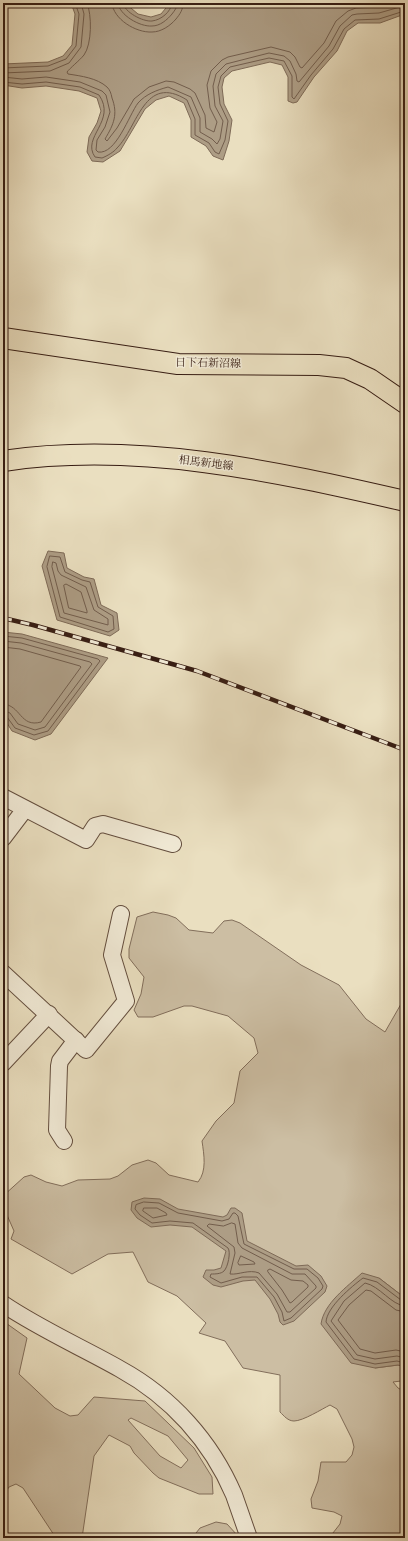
<svg xmlns="http://www.w3.org/2000/svg" width="408" height="1541" viewBox="0 0 408 1541" font-family="'IM FELL Great Primer','Noto Serif JP',serif">
  <style>
    .green { fill: #ccbea3; stroke: #826e5b; fill-rule: evenodd }
    .water { fill: #ad9d85; stroke: #7e6a57 }
    .lines { fill: none; stroke-linecap: round; stroke-linejoin: round }
    .shore { stroke: #725d4c; stroke-width: 1 }
    .minor-casing { stroke: #644e3e; stroke-width: 18 }
    .major-casing { stroke: #371d13; stroke-width: 22 }
    .minor { stroke: #f1ead6; stroke-width: 16 }
    .major { stroke: #eadfc0; stroke-width: 20 }
    .rail-casing { stroke: #371d13; stroke-width: 4.5 }
    .rail { stroke: #f1ead6; stroke-width: 3; stroke-dasharray: 9; stroke-linecap: butt }
    .labels { text-anchor: middle; dominant-baseline: central; stroke-width: 3; stroke-linejoin: round; paint-order: stroke }
    .street-label { font-size: 11px; fill: #371d13; stroke: #f1ead6 }
  </style>
  <rect width="100%" height="100%" fill="#eadfc0"/>
  <filter id="stains"><feTurbulence type="fractalNoise" baseFrequency=".005" numOctaves="4"/><feColorMatrix values="0 0 0 0 .2 0 0 0 0 .09 0 0 0 0 .02 0 0 0 .5 -.17"/></filter>
  <radialGradient id="worn" r=".72"><stop offset=".6" stop-color="#630" stop-opacity="0"/><stop offset="1" stop-color="#630" stop-opacity=".3"/></radialGradient>
  <g class="green">
    <path d="M153,912l15,3 8,3 13,12 24,3 11,-12 8,-1 8,3 61,42 38,20 27,34 19,13 20,-35v301l-26,-20 -4,90 23,-3 7,2v10l-4,4 -8,1 5,6 7,4v146h-76l11,-14 2,-8 -8,-4 -22,-4 -1,-9 7,-18 3,-19h25l6,-7 2,-8 -2,-8 -15,-30 -7,-4c-8,4 -27,16 -36,16 -6,0 -10,-5 -14,-9v-37l-37,-7 -18,-27 -26,-8 7,-10 -29,-27 -29,-14 -15,-30 -25,2 -36,20 -61,-35 3,-8 -11,-25v-10l21,-19 7,-2 15,7 16,4 16,-6 32,-1 8,-3 14,-11 16,-5 8,3 13,12 29,7c9,-11 6,-27 4,-41l14,-20 18,-18 6,-32 18,-18 -4,-15 -26,-22 -36,-10h-8l-31,11h-15l-4,-7 7,-16 3,-17 -15,-19v-9l8,-32z"/>
    <path d="M3,1321l24,17 -8,36 36,34 15,8 8,-1 16,-18 51,4 49,47 18,29 1,17h-14l-40,-16 -6,-5 -19,-20 -4,-7 -21,-11 -15,21 -12,82h-26l-33,-50 -7,-4 -7,3 -6,9zM131,1418l37,18 20,24 -7,8 -21,-12 -32,-36z"/>
    <path d="M216,1522l11,2 11,12 -3,2h-43l8,-10z"/>
  </g>
  <g class="water">
    <path d="M71,3h54l13,11 13,3 10,-3 9,-11h235v13l-3,-1 -22,8h-22l-11,8 -10,20 -23,26 -17,25 -4,1 -5,-2v-24l-6,-12 -12,-3 -38,9 -8,7 -2,9 2,17 8,16 -3,21 -6,19 -10,-4 -7,-10 -15,-9v-17l-7,-17 -15,-7 -13,4 -11,9 -25,42 -17,11 -11,-1 -5,-9 2,-15 8,-14 4,-12 -4,-13 -18,-7 -33,-5 -24,2 -19,-3v-21l45,-2 15,-6 9,-11 3,-31z"/>
    <path d="M48,551l16,2 3,15 17,9 10,2 7,26 16,8 2,17 -9,6 -53,-16 -15,-54z"/>
    <path d="M3,632l19,2 86,24 -57,76 -16,6 -23,-9 -9,-14z"/>
    <path d="M144,1198l16,1 18,10 45,8 4,-2 4,-7h4l7,5 5,28 49,25 12,-1 13,11 6,10 -2,6 -31,29 -11,4 -3,-3 -2,-8 -8,-15 -15,-19 -12,1 -22,6 -8,-2 -10,-8 3,-7h8l7,-2 5,-17 -34,-24 -22,-2 -19,2 -14,-9 -6,-8 1,-8z"/>
    <path d="M362,1273l17,5 26,20v69l-7,-2 -23,3 -24,-5 -30,-39c3,-21 26,-37 41,-51z"/>
  </g>
  <g class="lines">
    <g class="shore">
      <path d="M87,3c5,12 5,41 -3,52 -5,6 -14,13 -17,17l1,2c13,2 29,4 39,13 3,3 4,6 5,11 6,16 2,26 -7,41l2,2 10,-13 17,-29 15,-12 17,-6 8,1 16,7 5,4 10,22 1,13 8,4 3,-10 -7,-14 -3,-23 4,-14 11,-11 6,-3 43,-10 19,5 5,5 5,10 2,1 22,-25 12,-22 12,-10 8,-3 22,-1 14,-4"/>
      <path d="M112,3c1,16 24,30 40,29 9,0 18,-6 24,-13 4,-5 7,-9 7,-16"/>
      <path d="M118,3c1,12 22,24 34,23 8,0 15,-6 20,-12 3,-4 5,-6 5,-11"/>
      <path d="M123,3c1,9 20,19 29,18 9,-1 19,-9 20,-18"/>
      <path d="M3,68l45,-2 18,-7 10,-13 3,-32 -4,-11"/>
      <path d="M3,73l47,-2 19,-8 12,-16 3,-33 -3,-11"/>
      <path d="M3,77l19,2 24,-2 34,5 22,9 4,4 4,17 -5,15 -8,13 -1,10 2,2c18,3 31,-37 40,-49 8,-9 19,-13 30,-16l23,10 9,21v14l12,7 5,5 3,-5 3,-18 -8,-15 -2,-20 3,-12 10,-10 43,-11 15,3 6,5 6,13 1,7 2,1 30,-36 11,-20 12,-11 5,-1 22,-1 21,-6h5"/>
      <path d="M3,82l19,2 24,-2 34,5 19,8c18,26 -18,42 -4,62l7,1c5,-2 12,-6 15,-10 21,-21 27,-75 70,-48l8,19v16l14,8 6,9 4,2 6,-14 3,-19 -8,-17 -2,-17 3,-11 9,-9 39,-9 15,3 8,15v21l2,2 17,-24 22,-26 11,-20 11,-9 24,-1 22,-7h4"/>
      <path d="M50,556l10,1 5,15 17,8 8,2 8,25 15,9 1,13 -6,3 -48,-15 -13,-50z"/>
      <path d="M53,562l3,1 2,8 3,4 25,12 8,23 14,9v6l-44,-12 -12,-46z"/>
      <path d="M64,585l2,-1 15,8 6,19v2l-18,-5z"/>
      <path d="M3,636l19,2 76,21 2,2 -52,70 -14,4 -19,-7 -8,-11 -4,-2"/>
      <path d="M3,641l18,2 69,19 2,2 -47,63 -10,3 -17,-6 -8,-11 -7,-3"/>
      <path d="M3,647l17,2 60,17 1,1 -40,55c-21,6 -20,-17 -38,-18"/>
      <path d="M144,1202l15,1 19,10 44,8 7,-2 4,-6h2l3,3 6,28 50,25h13l11,9 5,8 -1,3 -31,29 -7,3 -2,-9 -8,-15 -17,-20h-15l-21,6 -11,-6 1,-3c4,0 10,0 13,-3 4,-4 7,-19 4,-23l-35,-25 -23,-2 -18,2 -12,-8 -5,-6 1,-4z"/>
      <path d="M144,1208h13l9,5 1,2 -14,3 -10,-7z"/>
      <path d="M232,1223l3,1 3,19 4,5 50,26h13l11,12v2l-26,24h-3l-10,-18 -18,-21c-10,-4 -20,2 -29,1l5,-21 -1,-6 -27,-21 2,-2 14,2z"/>
      <path d="M241,1256l13,6 1,2 -16,1 -1,-2z"/>
      <path d="M268,1270l2,-1 21,11 12,1 5,4v2l-16,15 -2,1 -8,-13 -14,-18z"/>
      <path d="M405,1301l-4,-1 -24,-18 -14,-4c-12,9 -36,29 -37,44l28,37 21,5 22,-3 8,2"/>
      <path d="M405,1306c-14,-1 -25,-20 -40,-23l-21,18 -13,20 26,34 18,4 22,-3 8,2"/>
      <path d="M405,1312l-9,-2 -25,-19 -5,-1 -17,15 -11,15 22,29 15,4 21,-3 9,2"/>
    </g>
    <g class="minor-casing">
      <g id="minor">
        <path d="M3,797l83,43 9,-14 8,-2 70,20"/>
        <path d="M3,838l22,-29"/>
        <path d="M3,973l83,77 40,-49 -14,-46 9,-41"/>
        <path d="M3,1063l46,-49"/>
        <path d="M64,1141l-7,-11 2,-64 1,-5 16,-21"/>
        <path d="M3,1304c37,25 78,43 117,65 51,28 91,72 114,126 5,14 10,29 15,43"/>
      </g>
    </g>
    <g class="major-casing">
      <g id="major">
        <path d="M3,338l175,26 141,1 27,3 24,11 35,24"/>
        <path d="M3,461c135,-20 271,10 402,40"/>
      </g>
    </g>
    <use href="#minor" class="minor"/>
    <use href="#major" class="major"/>
    <g class="rail-casing">
      <path id="rail" d="M3,618l30,7 164,46 208,79"/>
    </g>
    <use href="#rail" class="rail"/>
  </g>
  <g class="labels">
    <g class="street-label">
      <text transform="translate(208 363) rotate(1)">日下石新沼線</text>
      <text transform="translate(206 463) rotate(7)">相馬新地線</text>
    </g>
  </g>
  <rect width="408" height="1541" fill="none" stroke="#eadfc0" stroke-width="16"/>
  <rect x="4" y="4" width="400" height="1533" fill="none" stroke="#371d13" stroke-width="2"/>
  <rect x="8" y="8" width="392" height="1525" fill="none" stroke="#371d13"/>
  <rect width="100%" height="100%" filter="url(#stains)"/>
  <rect width="100%" height="100%" fill="url(#worn)"/>
</svg>
